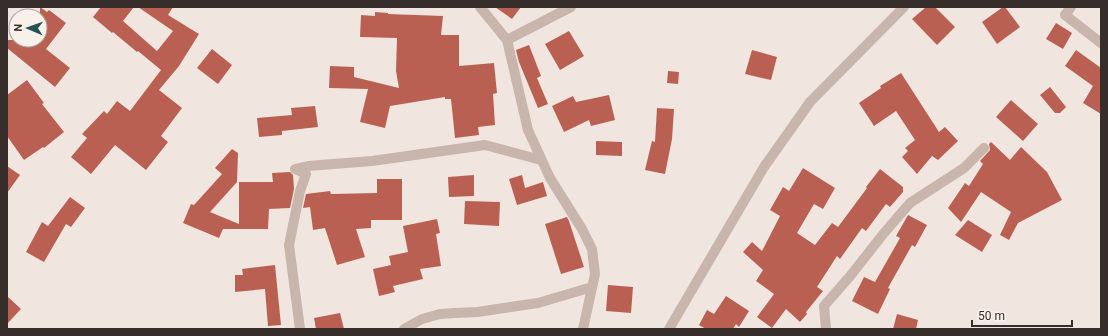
<svg xmlns="http://www.w3.org/2000/svg" width="1108" height="336" viewBox="0 0 1108 336" font-family="Roboto,sans-serif">
  <style>
    .building { fill: #ba6053 }
    .lines { fill: none; stroke-linecap: round; stroke-linejoin: round }
    .minor { stroke: #c8b5ac; stroke-width: 10 }
  </style>
  <rect width="100%" height="100%" fill="#f1e6df"/>
  <g class="building">
    <path d="M40,7l7,5 2,-2 17,13 -20,26 24,19 -15,19 -48,-39v-8h33z"/>
    <path d="M101,7h33l-11,14 34,30 16,-20 -35,-24h35l-5,8 31,19 -20,32 -20,24 23,18 -21,28 7,6 -22,28 -31,-25 -24,29 -20,-17 16,-19 -5,-4 22,-23 3,3 10,-13 13,10 31,-41 -23,-19 -1,1 -24,-20 -1,1 -19,-16z"/>
    <path d="M495,7h26l-9,12z"/>
    <path d="M926,7h9l20,20 -18,18 -25,-26z"/>
    <path d="M1003,7h2l15,20 -23,17 -15,-22z"/>
    <path d="M375,12l13,1v1l55,2 -2,19h18v31l35,-3 3,30 -4,1 2,31 -17,2 1,8 -24,3 -4,-39h-6v-2l-55,9 -5,22 -25,-6 8,-33 -39,-1 1,-22 24,1v10l45,11 -3,-17 1,-33 -37,-1 1,-22 14,1z"/>
    <path d="M1056,23l16,10 -9,16 -17,-10z"/>
    <path d="M569,31l15,25 -24,14 -15,-26z"/>
    <path d="M529,45l12,31 -4,2 11,26 -10,4 -19,-46 -3,-12z"/>
    <path d="M212,49l20,16 -14,19 -21,-16z"/>
    <path d="M752,50l25,7 -6,23 -26,-6z"/>
    <path d="M1076,50l25,18v46l-18,-11 10,-17 -28,-20z"/>
    <path d="M668,71l11,1 -1,12 -11,-1z"/>
    <path d="M901,73l38,59 6,-5 13,14 -20,19 -6,-4 -15,18 -15,-17 6,-6 -3,-3 10,-8 -19,-29 -22,15 -15,-23 22,-15 -1,-2z"/>
    <path d="M27,80l17,23 -2,1 22,28 -20,16 -1,-1 -19,13 -17,-24v-41z"/>
    <path d="M1050,87l16,20 -6,6h-5l-15,-18z"/>
    <path d="M609,95l6,25 -24,6 -2,-6 -25,12 -12,-26 21,-10 3,6z"/>
    <path d="M1011,100l27,24 -15,17 -27,-24z"/>
    <path d="M315,106l3,21 -36,4v4l-23,2 -2,-19 35,-3 -1,-7z"/>
    <path d="M657,108l17,1 -2,30 -7,35 -20,-4 7,-29 3,1z"/>
    <path d="M596,141l26,1v14l-26,-1z"/>
    <path d="M991,142l19,18 11,-13 26,25 15,28 -44,23 -9,17 -9,-5 11,-23 -30,-20 -20,30 -13,-14 17,-25 4,3 14,-22 -3,-3 10,-11 -1,-6z"/>
    <path d="M232,149l6,4 -1,29 -27,30 29,12v-42h34l-1,-9 18,-1 3,3 1,14 -4,19 -21,1 -1,20h-45l-4,9 -36,-15 8,-19 3,1 28,-31 -7,-6z"/>
    <path d="M7,166l13,9 -13,18z"/>
    <path d="M803,168l32,20 -12,21 -9,-5 -17,29 18,12 17,-22 6,4 29,-39 -1,-1 14,-18 23,18v5l-13,15 -4,-3 -20,27 -4,-3 -22,31 -3,-3 -20,31 6,4 -17,21 1,2 -7,8 -14,-13 -14,19 -15,-11 17,-23 -18,-13 7,-11 -20,-18 9,-10 10,9 18,-35 -10,-6 13,-23 6,4z"/>
    <path d="M474,175v21l-25,1 -1,-20z"/>
    <path d="M522,175l3,13 18,-6 4,14 -30,9 -8,-26z"/>
    <path d="M377,179h25v41h-31v8l-15,1 9,28 -28,8 -12,-37 -12,2 -3,-23 -7,1 3,-14 24,-3 1,3 46,-1z"/>
    <path d="M70,197l15,11 -14,19 -5,-3 -22,38 -18,-10 16,-30 6,4z"/>
    <path d="M465,201l35,1 -1,24 -35,-2z"/>
    <path d="M908,215l19,10 -12,22 -3,-2 -24,43 2,1 -12,25 -26,-13 12,-24 11,5 25,-44 -4,-2z"/>
    <path d="M567,217l2,4 15,46 -23,7 -16,-50z"/>
    <path d="M437,219l3,14 -4,1 5,32 -21,3 3,10 -30,7 2,6 -16,4 -6,-27 18,-4 -2,-9 19,-4 -5,-26z"/>
    <path d="M968,220l24,15 -10,17 -27,-17z"/>
    <path d="M275,265l6,60 -13,1 -3,-37 -30,3v-17h8l-1,-6z"/>
    <path d="M608,285l25,2 -2,26 -25,-2z"/>
    <path d="M7,296l14,13 -14,15z"/>
    <path d="M726,296l23,15 -10,16 -3,-3 -3,5h-27l-7,-4 8,-15 7,4z"/>
    <path d="M340,313l4,16h-28l-2,-11z"/>
    <path d="M897,314l21,6 -2,9h-23z"/>
  </g>
  <g class="lines">
    <g class="minor">
      <path d="M480,7l27,33"/>
      <path d="M571,7l-64,33 21,90 22,48 32,51 10,20 3,25 -12,55"/>
      <path d="M1071,7l-6,8 36,28"/>
      <path d="M300,329l-11,-84 11,-54 6,-17 -11,-5 13,-3 64,-5 113,-16 56,15"/>
      <path d="M404,329l18,-10 18,-5 15,-1 22,-1 61,-9 54,-16"/>
      <path d="M669,329l95,-162 46,-65 94,-95"/>
      <path d="M826,329l-2,-23 27,-31 33,-42 26,-30 54,-35 20,-20"/>
    </g>
  </g>
  <rect width="1108" height="336" fill="none" stroke="#372d2a" stroke-width="16"/>
  <g transform="translate(28 28) rotate(272)"><circle r="19" fill="#f8f1eb" stroke="#aba39e"/>
  <path d="M0-3L7 15L0 10L-7 15Z" fill="#245452"/>
  <text y="-6" font-size="11" font-weight="bold" text-anchor="middle" fill="#372d2a">N</text>
  </g>
  <path d="M972 320v6h100v-6" fill="none" stroke="#372d2a" stroke-width="2"/>
  <text x="978" y="320" font-size="12" fill="#372d2a" stroke="#f8f1eb" stroke-width="3" paint-order="stroke">50 m</text>
</svg>
